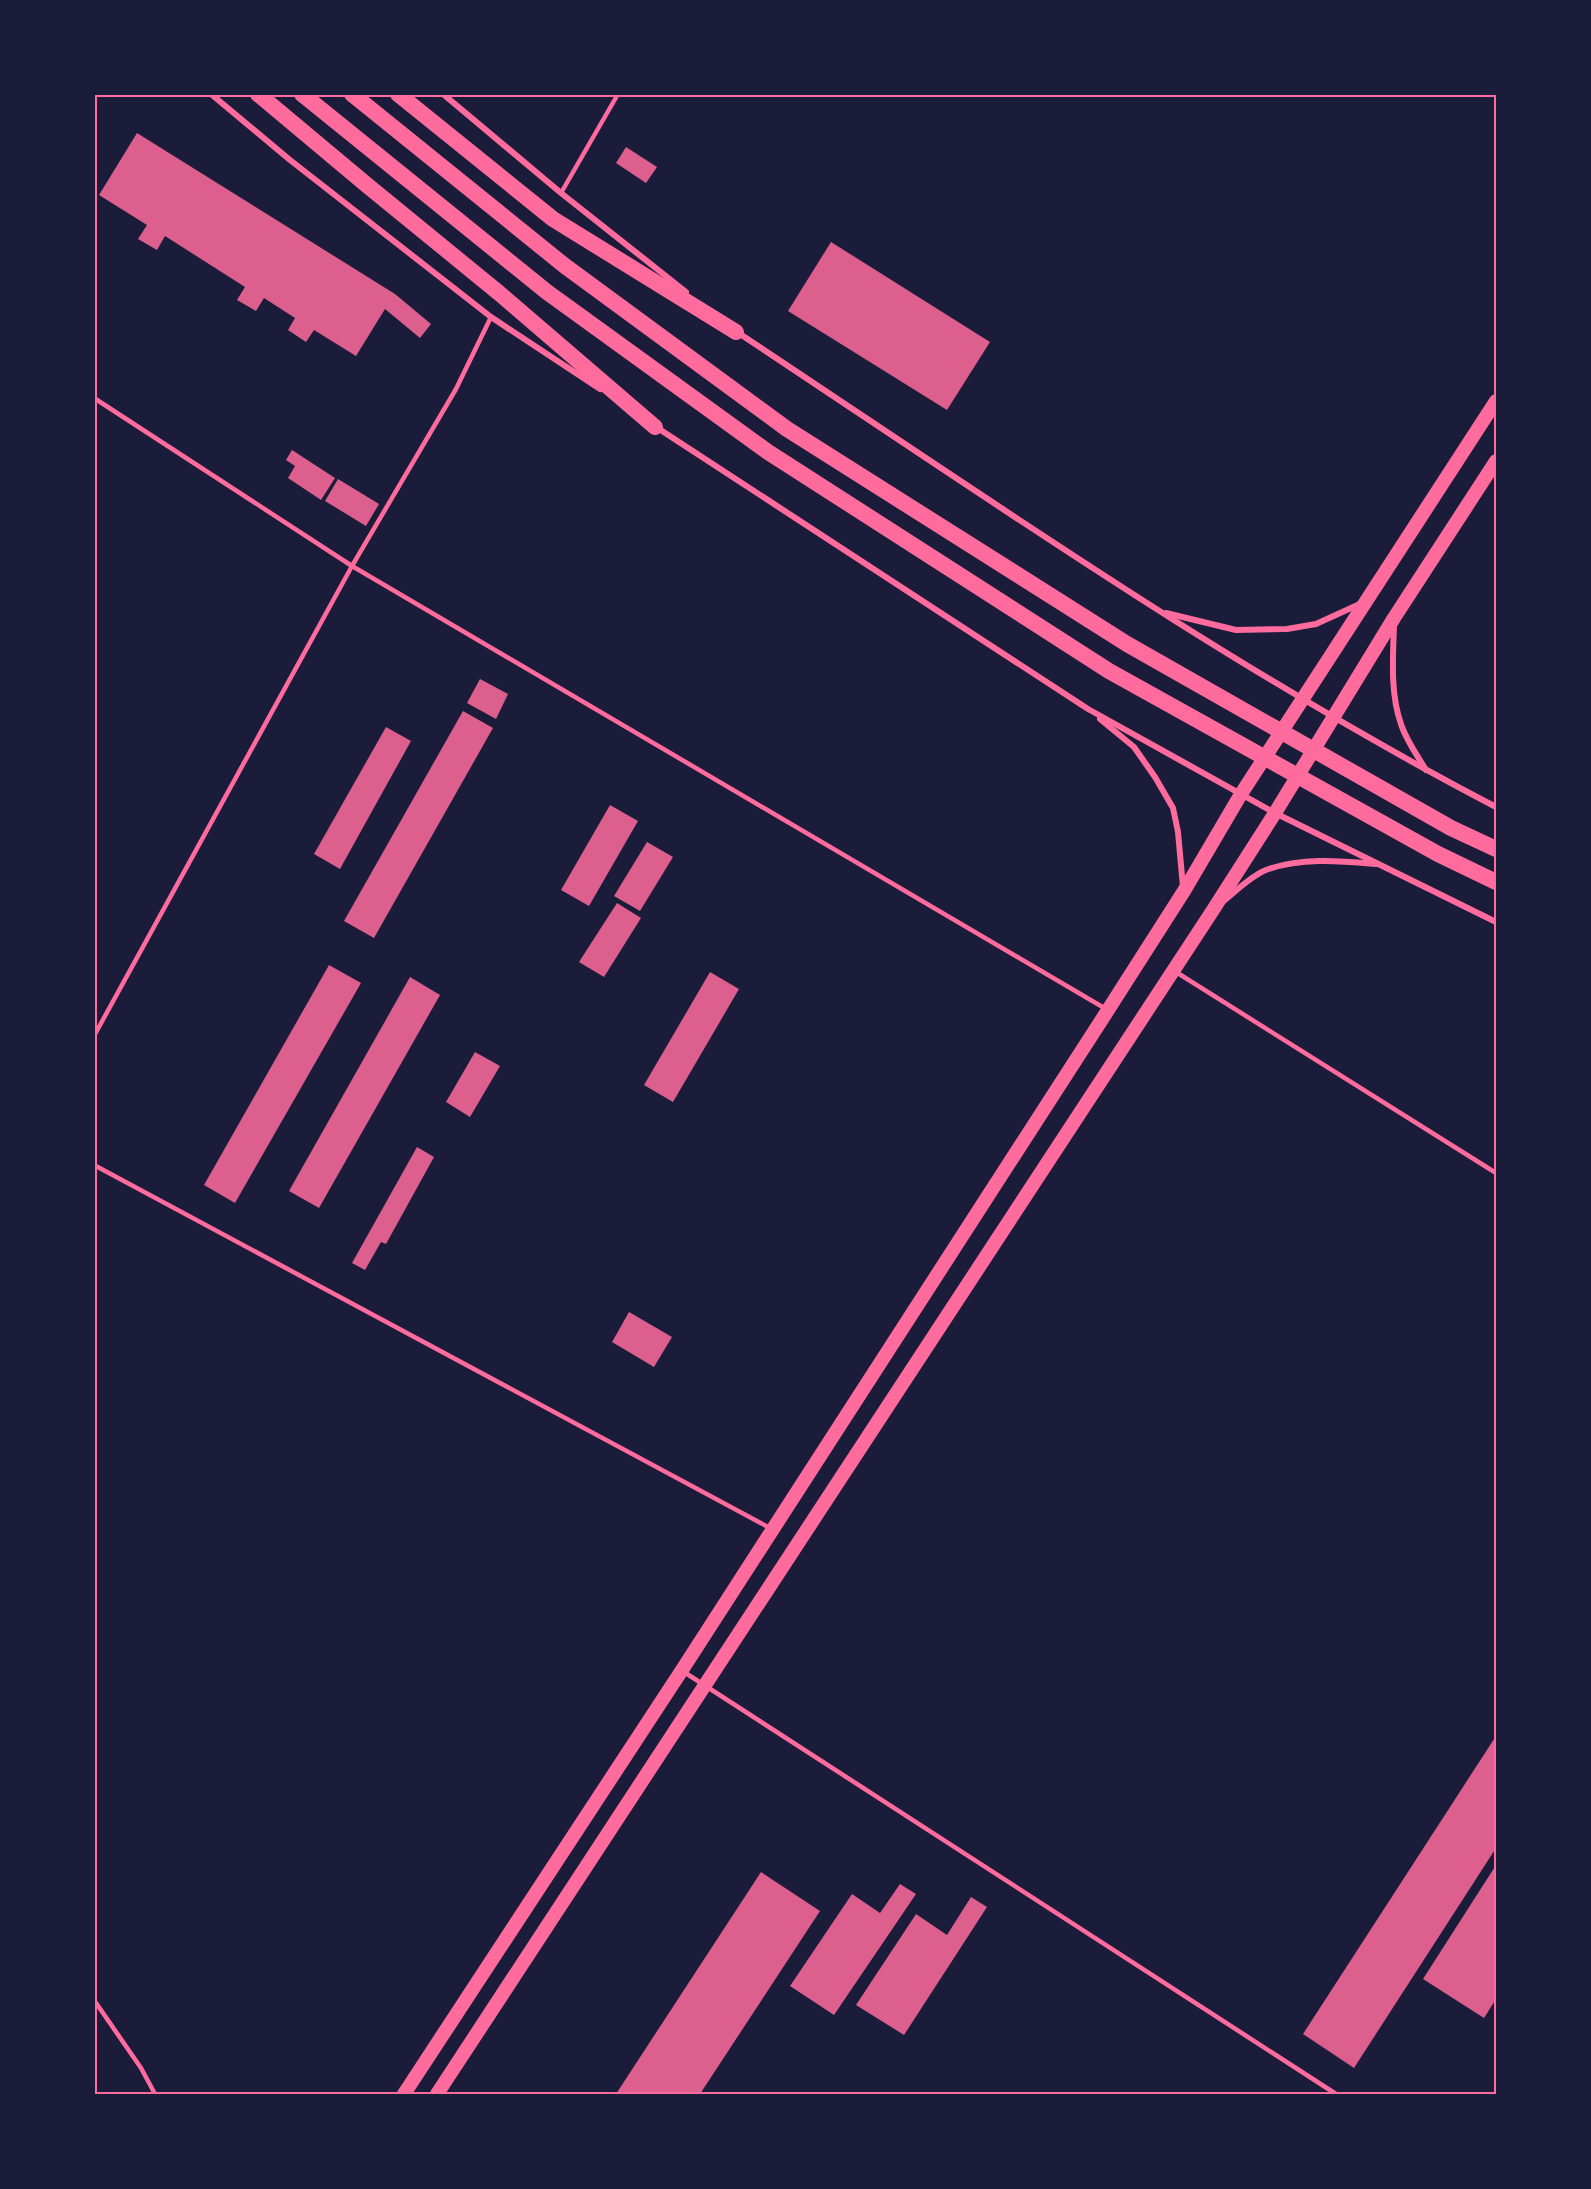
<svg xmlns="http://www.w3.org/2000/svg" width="1591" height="2189" viewBox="0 0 1591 2189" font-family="'Roboto Condensed',sans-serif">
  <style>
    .building { fill: #dd5f8e }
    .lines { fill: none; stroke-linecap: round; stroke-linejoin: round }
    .service { stroke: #ff6b9d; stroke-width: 4.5 }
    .minor { stroke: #ff6b9d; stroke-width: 6 }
    .primary { stroke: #ff6b9d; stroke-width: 14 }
    .motorway { stroke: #ff6b9d; stroke-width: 16 }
    .neatline { fill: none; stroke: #ff6b9d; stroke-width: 2 }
  </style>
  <rect width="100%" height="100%" fill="#1b1b3a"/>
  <g class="building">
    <path d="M137,133l258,161 36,30 -11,14 -35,-29 -29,47 -42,-26 -8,12 -18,-12 7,-12 -31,-20 -8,13 -19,-11 8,-13 -80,-51 -8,14 -19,-11 9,-14 -48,-30z"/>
    <path d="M626,147l31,20 -11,16 -30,-20z"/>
    <path d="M831,242l159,100 -43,68 -159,-99z"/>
    <path d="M292,450l43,28 -14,22 -33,-22 7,-12 -9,-6z"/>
    <path d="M338,479l41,25 -13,22 -41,-25z"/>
    <path d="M480,679l28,15 -12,25 -29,-16z"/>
    <path d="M463,711l30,17 -119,210 -30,-17z"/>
    <path d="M386,727l25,14 -71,128 -26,-15z"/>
    <path d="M610,805l28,16 -49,85 -28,-16z"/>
    <path d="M647,842l26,15 -33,54 -26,-15z"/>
    <path d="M617,903l24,15 -37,59 -25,-15z"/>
    <path d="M329,965l32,18 -126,220 -31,-18z"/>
    <path d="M710,972l29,17 -66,113 -29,-17z"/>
    <path d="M410,977l30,18 -121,213 -30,-17z"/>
    <path d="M475,1052l25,14 -30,51 -24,-15z"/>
    <path d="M417,1147l17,10 -48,87 -5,-2 -16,28 -13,-7z"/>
    <path d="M629,1312l43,25 -18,30 -42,-25z"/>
    <path d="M1496,1736v112l-142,220 -51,-34z"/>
    <path d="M1496,1865v134l-12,19 -61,-39z"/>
    <path d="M761,1872l59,39 -120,183h-84z"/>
    <path d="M900,1884l16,10 -82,121 -44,-29 62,-92 28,19z"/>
    <path d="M971,1897l16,10 -83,128 -48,-30 60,-91 31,21z"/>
  </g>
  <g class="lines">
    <g class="service">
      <path d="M561,193l57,-99"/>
      <path d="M94,398l258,168 754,443"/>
      <path d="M1176,972l320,201"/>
      <path d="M94,1036l258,-470 104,-177 35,-72"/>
      <path d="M94,1165l676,363"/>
      <path d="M684,1672l652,422"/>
      <path d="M94,2000l47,68 14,26"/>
    </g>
    <g class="minor">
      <path d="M211,94l79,66 201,157 109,72"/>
      <path d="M443,94l118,99 125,99"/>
      <path d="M737,332c249,165 494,337 759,475"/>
      <path d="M656,427l432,282 187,104 221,109"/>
      <path d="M1166,613l70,17 51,-1 29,-5 46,-21"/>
      <path d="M1394,625c-1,32 -4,68 7,99 5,16 16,31 25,46"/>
      <path d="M1100,719l34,28 21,30 18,31 5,24 5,55"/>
      <path d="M1225,900c12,-10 26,-24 41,-30 35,-13 75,-9 111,-6"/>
    </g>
    <g class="primary">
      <path d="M404,2094l278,-424 426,-660 76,-119 57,-97 255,-393"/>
      <path d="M437,2094l776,-1184 62,-97 119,-195 102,-157"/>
    </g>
    <g class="motorway">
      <path d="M258,94l110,92 131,107 156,134"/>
      <path d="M302,94l245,198 221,160 341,219 329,183 58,28"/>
      <path d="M352,94l213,172 222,163 340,215 324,184 45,21"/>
      <path d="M398,94l155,125 183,113"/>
    </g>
  </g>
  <rect width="1591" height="2189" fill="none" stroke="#1b1b3a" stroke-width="192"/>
  <rect x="96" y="96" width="1399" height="1997" class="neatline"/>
</svg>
